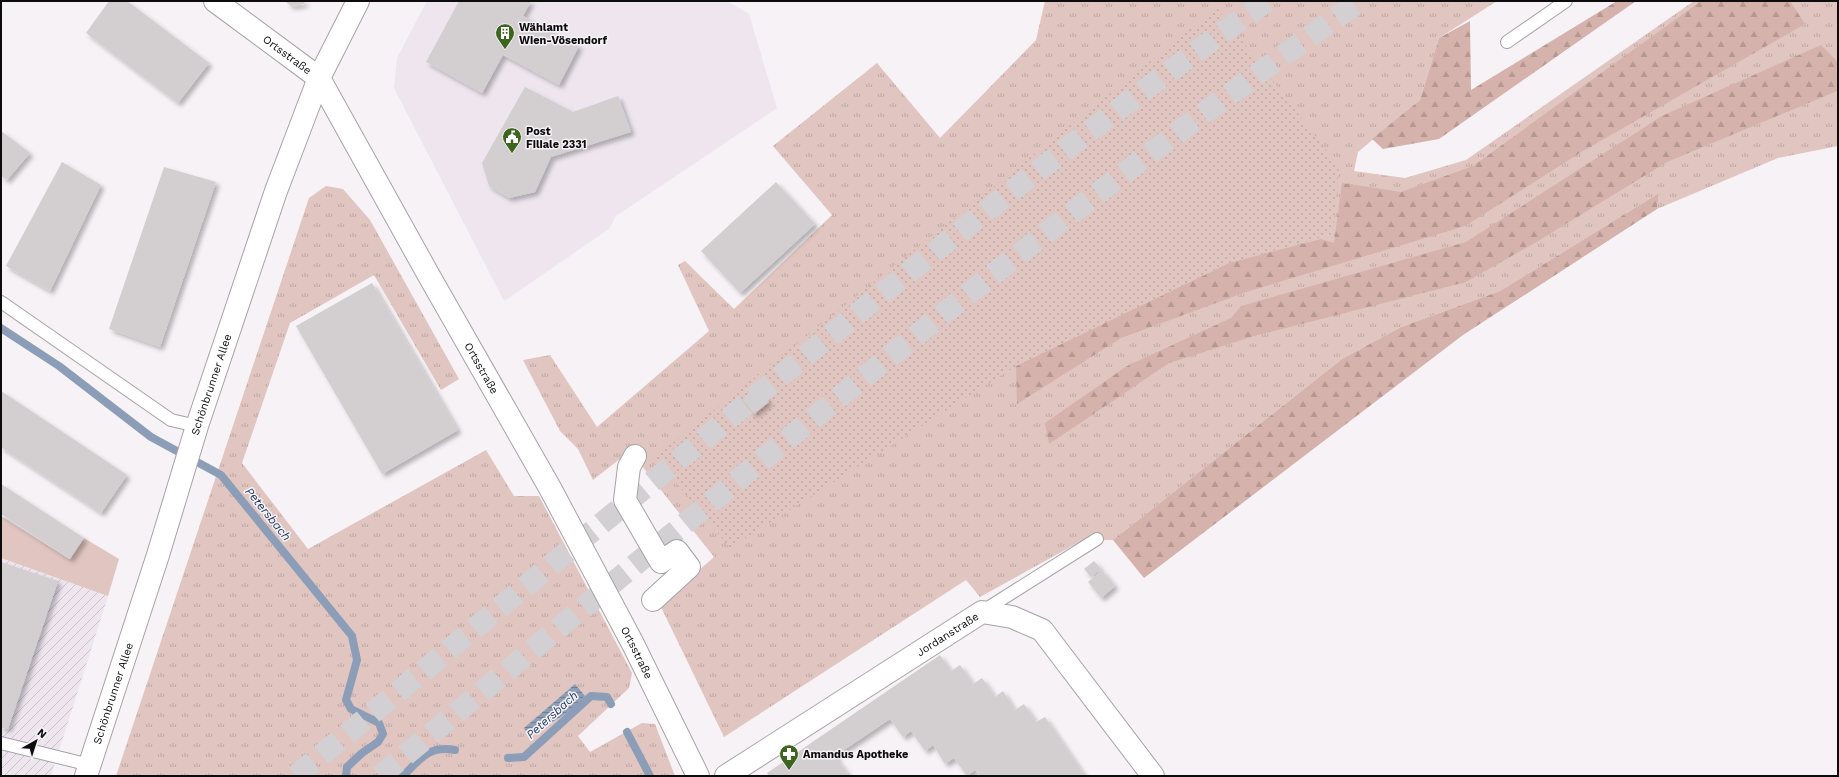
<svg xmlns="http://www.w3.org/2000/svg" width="1839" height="777" viewBox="0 0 1839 777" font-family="'Work Sans',sans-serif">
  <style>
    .built { fill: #eee5ef }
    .industrial { fill: url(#industrial-furrows) }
    .grass { fill: url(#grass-tufts) }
    .forest { fill: url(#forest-firs) }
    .park { fill: url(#park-dots) }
    .garden { fill: #e0c5c0 }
    .water { fill: url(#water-rules) }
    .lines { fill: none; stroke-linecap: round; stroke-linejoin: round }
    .stream { stroke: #8c9eb7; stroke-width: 8 }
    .building { fill: #d3cecf; filter: url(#shadow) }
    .highway-tunnel { stroke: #d3d0d3; stroke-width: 22; stroke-dasharray: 22 11; stroke-linecap: butt }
    .lane-casing { stroke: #a6a3a6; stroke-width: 14 }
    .street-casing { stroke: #a6a3a6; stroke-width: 24 }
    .secondary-casing { stroke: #a6a3a6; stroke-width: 24 }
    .lane { stroke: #fff; stroke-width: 12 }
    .street { stroke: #fff; stroke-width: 22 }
    .secondary { stroke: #fff; stroke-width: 22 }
    .labels { text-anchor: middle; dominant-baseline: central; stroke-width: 3; stroke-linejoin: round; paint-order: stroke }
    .poi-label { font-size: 11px; font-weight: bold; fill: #0d0c0d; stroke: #f6f2f6; text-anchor: start }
    .street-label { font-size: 11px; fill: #0d0c0d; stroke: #f6f2f6 }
    .water-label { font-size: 12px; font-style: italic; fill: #223f63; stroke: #f6f2f6 }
  </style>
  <defs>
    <pattern id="industrial-furrows" width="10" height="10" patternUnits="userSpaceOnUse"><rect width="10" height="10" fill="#eee5ef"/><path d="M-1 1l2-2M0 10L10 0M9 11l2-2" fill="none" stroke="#cbc3cc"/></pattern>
    <pattern id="grass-tufts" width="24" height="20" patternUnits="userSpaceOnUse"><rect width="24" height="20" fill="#e0c5c0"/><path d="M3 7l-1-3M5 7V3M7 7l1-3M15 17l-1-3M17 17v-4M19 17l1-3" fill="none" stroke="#bfa8a4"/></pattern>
    <pattern id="forest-firs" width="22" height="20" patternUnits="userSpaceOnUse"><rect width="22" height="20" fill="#d5b2ab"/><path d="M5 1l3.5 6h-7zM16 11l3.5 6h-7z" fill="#b69892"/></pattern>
    <pattern id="park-dots" width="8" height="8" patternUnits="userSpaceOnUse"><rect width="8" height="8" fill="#e0c5c0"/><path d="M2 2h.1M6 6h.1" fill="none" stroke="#bfa8a4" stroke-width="1.8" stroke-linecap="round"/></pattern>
    <pattern id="water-rules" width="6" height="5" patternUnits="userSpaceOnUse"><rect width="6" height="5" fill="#8c9eb7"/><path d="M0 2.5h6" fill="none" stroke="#717f93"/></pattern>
    <filter id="shadow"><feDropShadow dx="3.5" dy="3.5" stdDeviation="2" flood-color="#0004"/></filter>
  </defs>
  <rect width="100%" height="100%" fill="#f6f2f6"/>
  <path class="built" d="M427,1h300l22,13 28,94 -161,108 -7,13 -105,72 -110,-213 3,-30z"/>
  <path class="industrial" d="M1,558l107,38 -57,180h-50z"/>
  <g class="grass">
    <path d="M1045,1h452l-58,37 -19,62 -62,52 -4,19 51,7 61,-18 228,-159h144v145l-60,12 -121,51 2,-16 -159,98 -99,36 -59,32 -229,181h-30l-103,57 -14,-17 -242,157 -64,-132 54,-48 -84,-106 -37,29 -15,-31 -18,-18 -37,-71 27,-5 47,72 112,-96 -31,-66 7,-4 49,48 98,-94 -59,-69 104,-83 63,75 96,-98z"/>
    <path d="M326,186l17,3 27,31 89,159 -18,11 -67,-115 -84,48 -48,140 66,86 178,-99 28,46h25l93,177 -3,15 -51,48 12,16 52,-29 13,1 20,52h-559l193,-578z"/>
  </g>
  <g class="forest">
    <path d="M1617,1h19l-197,138 -56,10 -11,-10 48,-39 19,-62 31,-17 1,69z"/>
    <path d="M1701,1h89l15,23 -222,127 -118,75 -219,66 -125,46 -104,66 -1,-38 213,-103 92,-24 13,4 8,-60 59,9 72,-26z"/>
    <path d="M1821,45l17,17 -1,29 -170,71 -129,79 -72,41 -212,54 -85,27 -120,81 -4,-21 82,-57 104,-48 10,-12 225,-64 196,-126z"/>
    <path d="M1659,193l-2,16 -194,126 -319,243 -31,-38 229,-181 59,-32 99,-36z"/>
  </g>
  <path class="park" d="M1217,8l122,159 -6,67 -104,29 -213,103 -286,182 -75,-91z"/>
  <path class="garden" d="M1,516l68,43 15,-21 35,21 -11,37 -107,-38z"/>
  <path class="water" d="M575,684l10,12c-20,20 -31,27 -58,37l-3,-5z"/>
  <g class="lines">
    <g class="stream">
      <path d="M1,328l58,38 92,71 70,38 131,161 5,24 -11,40 5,9 28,14 4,11 -5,8 -16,11 -15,14 -1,9"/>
      <path d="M627,732l23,44"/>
      <path d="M508,758l16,-1 67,-61 16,1 4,7"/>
      <path d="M403,776c17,-17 26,-31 52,-26"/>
    </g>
  </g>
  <g class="building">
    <path d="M109,1h18l82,62 -31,40 -92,-70z"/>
    <path d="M285,1h20l-1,3 -13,2z"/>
    <path d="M459,1h72l-8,15 56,30 -20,39 -56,-30 -21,38 -56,-31z"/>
    <path d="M525,87l48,25 45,-16 13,36 -80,25 -16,35 -26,6 -20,-12 -7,-23z"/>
    <path d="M1,131l29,22 -23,27 -6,-4z"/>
    <path d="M62,162l39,23 -51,106 -44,-25z"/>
    <path d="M164,167l52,15 -56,165 -51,-18z"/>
    <path d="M776,182l39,42 -75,69 -39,-42z"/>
    <path d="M372,283l86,147 -76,44 -86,-148z"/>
    <path d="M756,387l13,15 -15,12 -12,-15z"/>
    <path d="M1,391l126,84 -26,38 -100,-66z"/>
    <path d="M1,484l83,54 -14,21 -69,-45z"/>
    <path d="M1094,561l7,8 -10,8 -7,-8z"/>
    <path d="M1,562l57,19 -50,148 -7,-2z"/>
    <path d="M1102,570l13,16 -14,12 -13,-16z"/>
    <path d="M940,655l11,16 9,-6 13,19 9,-6 13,19 8,-6 12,19 9,-6 12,18 9,-5 40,59h-106l-4,-6 -8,6 -13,-18 -9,6 -12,-19 -8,6 -14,-20 -8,6 -13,-18 -55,37 13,18 -2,2h-77l-2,-3z"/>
  </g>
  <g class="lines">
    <g class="highway-tunnel">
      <path d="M296,776c138,-114 276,-228 414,-342 182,-150 365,-297 557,-433"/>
      <path d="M380,776c321,-265 638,-536 980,-775"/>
    </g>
    <g class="lane-casing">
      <g id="lane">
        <path d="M1507,42l59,-41"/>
        <path d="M1,302l170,118 26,6"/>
        <path d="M983,611l114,-72"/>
        <path d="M1,743l89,22"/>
      </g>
    </g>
    <g class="street-casing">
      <g id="street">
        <path d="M635,456l-6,11 -4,33 36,62 16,-11 12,16 -36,33"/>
        <path id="s1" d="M726,776l256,-164 30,5 30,13 111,146"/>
      </g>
    </g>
    <g class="secondary-casing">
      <g id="secondary">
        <path id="s2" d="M215,1l104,77 109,196 122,214 83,156 65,132"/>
        <path id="s3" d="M86,776l72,-221 39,-129 79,-235 43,-113 39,-77"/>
      </g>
    </g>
    <use href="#lane" class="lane"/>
    <use href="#street" class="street"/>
    <use href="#secondary" class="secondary"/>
  </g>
  <defs>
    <g id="building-pin" transform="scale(1)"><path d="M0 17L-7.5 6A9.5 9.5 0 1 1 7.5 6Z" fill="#3e6520" stroke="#f6f2f6"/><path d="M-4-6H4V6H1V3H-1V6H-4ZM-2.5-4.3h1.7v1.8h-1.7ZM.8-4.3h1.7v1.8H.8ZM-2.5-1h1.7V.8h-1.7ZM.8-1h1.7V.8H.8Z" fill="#fff"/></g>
    <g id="civic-pin" transform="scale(1)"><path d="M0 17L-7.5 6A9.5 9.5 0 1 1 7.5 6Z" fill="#3e6520" stroke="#f6f2f6"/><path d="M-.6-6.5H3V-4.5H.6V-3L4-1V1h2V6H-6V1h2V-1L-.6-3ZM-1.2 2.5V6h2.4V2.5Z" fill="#fff"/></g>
    <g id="pharmacy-pin" transform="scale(1)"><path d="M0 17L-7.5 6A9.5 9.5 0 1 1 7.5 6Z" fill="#3e6520" stroke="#f6f2f6"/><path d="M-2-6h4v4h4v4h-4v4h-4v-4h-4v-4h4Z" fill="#fff"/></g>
  </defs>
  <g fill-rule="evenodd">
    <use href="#building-pin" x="505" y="33"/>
    <use href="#civic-pin" x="512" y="137"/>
    <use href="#pharmacy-pin" x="789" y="754"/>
  </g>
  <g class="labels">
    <g class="poi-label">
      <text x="519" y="27">Wählamt<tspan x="519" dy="13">Wien-Vösendorf</tspan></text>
      <text x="526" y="131">Post<tspan x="526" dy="13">Filiale 2331</tspan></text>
      <text x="803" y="754">Amandus Apotheke</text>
    </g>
    <g class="street-label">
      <text stroke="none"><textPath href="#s2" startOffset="90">Ortsstraße</textPath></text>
      <text stroke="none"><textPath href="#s2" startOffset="462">Ortsstraße</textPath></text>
      <text stroke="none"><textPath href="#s3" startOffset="411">Schönbrunner Allee</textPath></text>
      <text stroke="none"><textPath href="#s1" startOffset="263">Jordanstraße</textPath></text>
      <text stroke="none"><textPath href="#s2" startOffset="786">Ortsstraße</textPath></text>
      <text stroke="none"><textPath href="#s3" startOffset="87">Schönbrunner Allee</textPath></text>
    </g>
    <g class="water-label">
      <text transform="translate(268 514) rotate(51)">Petersbach</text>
      <text transform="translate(552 715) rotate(-42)">Petersbach</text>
    </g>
  </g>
  <rect width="1839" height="777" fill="none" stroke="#0d0c0d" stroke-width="4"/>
  <g transform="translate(36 741) rotate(39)" stroke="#f6f2f6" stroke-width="3" paint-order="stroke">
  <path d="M0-3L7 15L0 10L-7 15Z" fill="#0d0c0d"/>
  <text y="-6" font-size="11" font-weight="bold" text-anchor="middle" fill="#0d0c0d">N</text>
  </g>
</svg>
